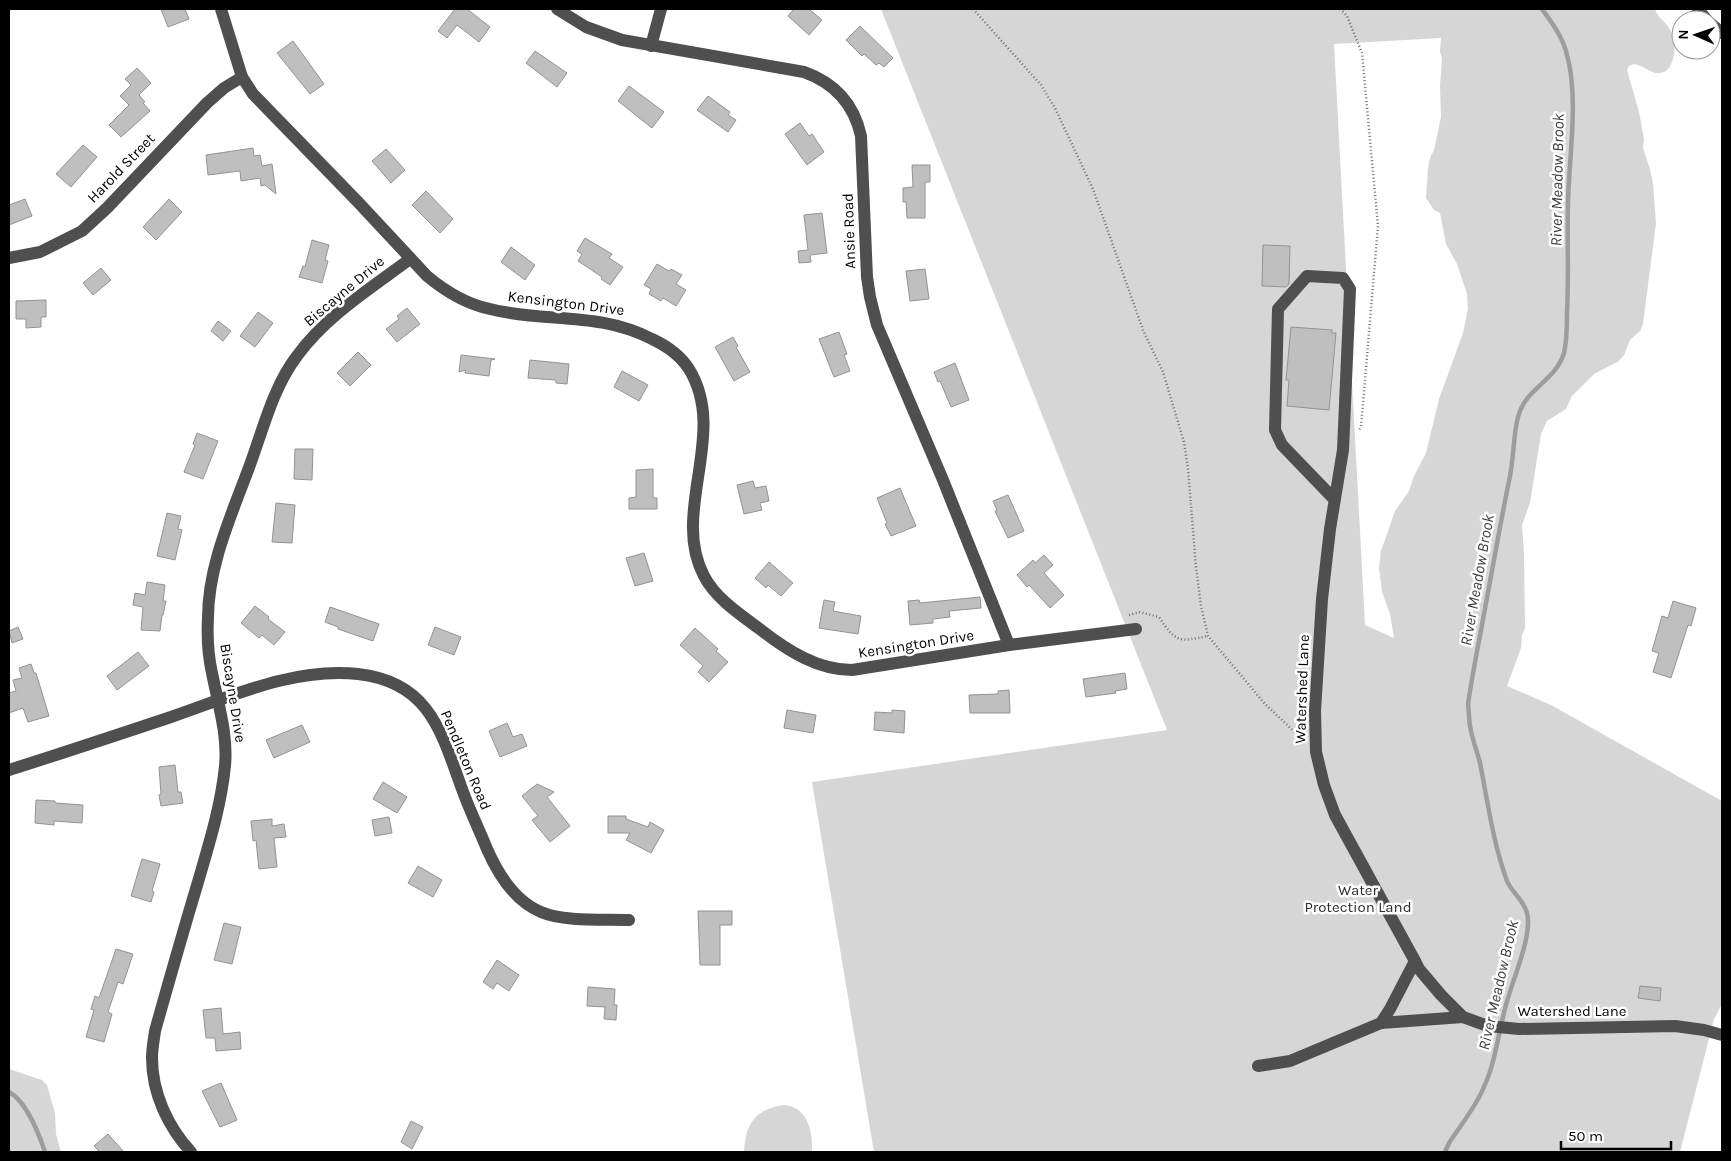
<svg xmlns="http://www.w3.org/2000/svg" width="1731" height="1161" viewBox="0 0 1731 1161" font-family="Karla,sans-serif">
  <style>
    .green { fill: #d6d6d6; fill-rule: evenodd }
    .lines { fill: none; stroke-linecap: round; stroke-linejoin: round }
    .stream { stroke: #9d9d9d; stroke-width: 4.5 }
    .building { fill: #bfbfbf; stroke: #939393 }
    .path { stroke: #717171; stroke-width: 2.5; stroke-dasharray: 1 2.5; stroke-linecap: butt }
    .minor { stroke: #4f4f4f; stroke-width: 12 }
    .labels { text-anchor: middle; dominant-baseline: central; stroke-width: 5; stroke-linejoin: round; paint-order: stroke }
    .street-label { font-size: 15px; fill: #000; stroke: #fff }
    .park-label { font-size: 15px; fill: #2d2d2d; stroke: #fff }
    .water-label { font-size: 16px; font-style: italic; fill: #3e3e3e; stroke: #fff }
  </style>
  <rect width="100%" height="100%" fill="#fff"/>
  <g class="green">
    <path d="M881,9h774c2,7 7,10 11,15 10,12 11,27 5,40 -2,5 -6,9 -12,9 -8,1 -16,-8 -25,-9l-5,2 -2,4 12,42 5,27 -1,9 7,21 3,15 3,39 -13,101 -3,7 -10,9 -6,15 -5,6 -25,13 -22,22 -6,13 -19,12 -6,13 -11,69 -8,22 2,29 1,75 -3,6 -1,13 -14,38 44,19 171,96v203l-8,15 -34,133h-806l-62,-370 355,-52zM1441,38l-1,14 2,6 -2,28 1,31 -7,33 -4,8 -2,11 -2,29 8,12 6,3 6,31 11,20 10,30 1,15 -5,24 -24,66 -13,54 -12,23 -5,15 -14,20 -14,40 -2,17 3,24 8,22 4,24 -29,-13 -31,-581z"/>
    <path d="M9,1069l33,11 5,5 8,28 1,21 5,18h-52z"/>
    <path d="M784,1105c24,2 29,27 28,47h-68c1,-28 11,-43 40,-47z"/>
  </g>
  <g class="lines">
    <g class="stream">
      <path d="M9,1092c17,9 30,42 36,60"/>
      <path d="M1445,1152l4,-9c11,-17 26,-35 34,-54 13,-27 15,-56 23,-84 6,-24 27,-70 21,-92 -3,-13 -15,-20 -20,-32 -14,-38 -19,-78 -27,-118 -3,-12 -8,-24 -10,-37 -1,-7 -1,-15 -2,-22 5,-34 12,-67 18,-101 8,-42 15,-84 24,-127 4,-19 3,-40 8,-59 8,-30 37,-35 46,-64 3,-13 3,-28 3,-41 2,-37 0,-74 1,-110 1,-45 11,-104 -1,-147 -4,-18 -15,-32 -25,-46"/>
    </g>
  </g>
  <g class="building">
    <path d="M161,9h24l4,10 -21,8z"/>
    <path d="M455,9h12l23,18 -11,15 -22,-17 -10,13 -9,-7z"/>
    <path d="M794,9h15l13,11 -13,15 -21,-19z"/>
    <path d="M860,26l33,32 -9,9 -5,-4 -3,2 -12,-11 -2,2 -16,-16z"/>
    <path d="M293,41l31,43 -14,10 -33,-41z"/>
    <path d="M535,51l32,22 -10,14 -31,-24z"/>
    <path d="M137,68l14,15 -12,12 6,7 -2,1 7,8 -29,26 -12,-12 20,-20 -9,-9 11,-11 -6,-6z"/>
    <path d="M629,86l35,26 -12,16 -34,-27z"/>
    <path d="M708,96l22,16 -2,3 8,5 -8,12 -31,-22z"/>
    <path d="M800,123l9,13 3,-2 12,18 -17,13 -22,-31z"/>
    <path d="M83,145l14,12 -26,30 -15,-13z"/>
    <path d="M253,148l1,8 6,-1 2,11 10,-2 4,30 -11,-9 -4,1 -1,-8 -19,3 -1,-10 -32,4 -2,-20z"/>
    <path d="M386,149l19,21 -14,13 -19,-22z"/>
    <path d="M912,165h18v17h-5v36h-18l-1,-16h-3v-14l10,-1z"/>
    <path d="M426,191l27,28 -13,14 -28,-28z"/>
    <path d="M25,199l7,17 -23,9v-20z"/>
    <path d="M169,199l13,13 -26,28 -13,-13z"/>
    <path d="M822,213l5,40 -17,2 1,7 -12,1 -1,-12 10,-1 -4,-35z"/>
    <path d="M585,238l27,16 -3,4 14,9 -13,18 -9,-6 1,-2 -24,-16 4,-7 -5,-3z"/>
    <path d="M312,240l17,5 -4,15 3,1 -6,22 -23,-6 4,-11 2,1z"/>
    <path d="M1263,245l27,1 -1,38 -3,3 -24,-1z"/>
    <path d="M511,247l24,18 -10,15 -24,-18z"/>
    <path d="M657,264l12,7 2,-2 11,6 -6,9 10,6 -10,16 -13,-8 -2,3 -12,-7 2,-5 -7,-4z"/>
    <path d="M101,268l10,12 -18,15 -10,-12z"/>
    <path d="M925,269l4,30 -19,2 -4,-30z"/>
    <path d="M46,300v17h-5v10l-15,1v-9h-10v-18z"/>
    <path d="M407,308l13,16 -23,18 -11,-13 13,-10 -2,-3z"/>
    <path d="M258,312l15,11 -18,24 -15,-11z"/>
    <path d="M218,321l13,10 -8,10 -12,-10z"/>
    <path d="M1291,327l41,3v3h4l-7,77 -42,-4 2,-26h-3z"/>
    <path d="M839,332l8,22 -3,1 6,16 -16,6 -15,-38z"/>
    <path d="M733,337l5,9 -2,1 14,25 -16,9 -19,-34z"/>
    <path d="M358,352l13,13 -21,21 -13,-13z"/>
    <path d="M461,355l34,4 -4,1 -2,16 -24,-3 1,-3 -7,2z"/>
    <path d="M530,360l39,4 -2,20 -11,-1v-3l-28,-2z"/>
    <path d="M955,363l14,37 -18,7 -11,-26 -2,1 -4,-10z"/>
    <path d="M622,371l26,14 -9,16 -25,-14z"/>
    <path d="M197,433l21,8 -15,38 -19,-7 11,-27 -2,-1z"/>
    <path d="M295,449h18l-1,31 -18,-1z"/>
    <path d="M653,469v29h4v11h-28v-11l7,-1v-27z"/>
    <path d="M753,481l2,7 11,-2 3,15 -9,2 2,7 -18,4 -7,-29z"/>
    <path d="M900,488l16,38 -25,10 -6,-12 2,-1 -10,-25z"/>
    <path d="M1008,495l16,36 -16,7 -13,-27 2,-1 -4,-9z"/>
    <path d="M276,503l19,2 -3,38 -20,-1z"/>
    <path d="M167,513l14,3 -3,13 4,1 -7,30 -18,-4z"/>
    <path d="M644,553l9,28 -18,5 -9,-28z"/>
    <path d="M1044,555l9,10 -9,8 20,22 -14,13 -21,-23 -2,2 -10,-12 16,-15 2,3z"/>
    <path d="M769,562l24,21 -12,13 -13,-11 -2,3 -11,-10z"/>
    <path d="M147,582l18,3 -2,16h3l-3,14h-1l-2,16 -19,-1 2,-23 -10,-2 2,-12 10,2z"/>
    <path d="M980,597l1,11 -32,3 1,6 -17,2v4l-23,2 -2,-24 11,-1 1,3z"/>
    <path d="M824,600l11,2 -2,9 28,5 -3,18 -39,-6z"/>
    <path d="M1673,601l23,7 -5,18 -3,-1 -17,53 -18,-6 6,-19 -7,-2 10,-35 6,2z"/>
    <path d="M255,606l14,11 -1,2 17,13 -11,13 -12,-10 -3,3 -18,-15z"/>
    <path d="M330,607l49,17 -6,17 -35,-12v-2l-13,-5z"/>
    <path d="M18,627l5,12 -11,4 -3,-12z"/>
    <path d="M435,627l26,10 -7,18 -26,-10z"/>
    <path d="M695,628l23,21 -2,2 12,11 -19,20 -11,-10 5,-6 -23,-21z"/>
    <path d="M138,652l11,14 -32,24 -10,-14z"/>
    <path d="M31,664l3,9h2l13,43 -21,6 -5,-14 -14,5v-20l7,-2 -3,-11 9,-2 -3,-10z"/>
    <path d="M1125,673l2,16 -12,2 1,2 -30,4 -3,-18z"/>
    <path d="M1009,690l1,23h-40l-1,-18 29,-1v-3z"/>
    <path d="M787,710l29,5 -3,18 -29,-5z"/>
    <path d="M892,710l13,1 -1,22 -30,-3 1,-18 17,1z"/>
    <path d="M507,723l6,14 9,-3 5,12 -27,11 -11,-26z"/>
    <path d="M302,725l8,17 -36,16 -8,-18z"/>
    <path d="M175,765l3,27h3l2,11 -22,3 -2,-11 2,-1 -2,-27z"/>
    <path d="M383,782l24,15 -10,16 -24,-14z"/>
    <path d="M537,784l17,8 -7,5 23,29 -20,16 -18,-22 6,-4 -16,-20z"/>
    <path d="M36,800l19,1v2l28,2 -1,18 -28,-2v4l-19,-2z"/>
    <path d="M608,816h18v3l22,8 2,-5 14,8 -13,23 -25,-13 4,-7h-22z"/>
    <path d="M389,817l3,16 -17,3 -3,-16z"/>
    <path d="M272,819v7l12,-2 2,13 -12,1 3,29 -18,2 -3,-29 -3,1 -2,-20z"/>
    <path d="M142,859l18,5 -8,27 2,1 -3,10 -20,-6z"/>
    <path d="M418,866l24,14 -9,17 -25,-14z"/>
    <path d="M698,911h34v14h-12v40h-20z"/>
    <path d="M224,923l17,4 -9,37 -18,-4z"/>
    <path d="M116,949l17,5 -10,30 -5,-2 -10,30 4,2 -8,28 -18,-5 8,-27 -3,-1 4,-13 4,2z"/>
    <path d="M497,960l22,15 -10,16 -12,-8 -4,6 -10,-7z"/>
    <path d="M1640,986l21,2 -1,13 -22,-3z"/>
    <path d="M588,987l27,2 -1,16h3l-1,15 -12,-1 1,-12 -18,-1z"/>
    <path d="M221,1008l2,26 17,-2 1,17 -25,2 -1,-13h-9l-3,-28z"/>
    <path d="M221,1083l16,37 -17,7 -18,-36z"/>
    <path d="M411,1121l12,6 -11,22 -11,-7z"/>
    <path d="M108,1134l16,18h-24l-6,-6z"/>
  </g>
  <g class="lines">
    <g class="path">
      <path d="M973,9l68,76 14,23 38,81 50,141 20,42 21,70 4,27 8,98 5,39 7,30 57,68 37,35"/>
      <path d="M1340,9l7,7 15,37 16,173 -17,201 -3,4"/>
      <path d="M1129,615l10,-3 20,5c17,26 20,25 49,19"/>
    </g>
    <g class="minor">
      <path d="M221,9l21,68 11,17 105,108 69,74c18,15 39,28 63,33 55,14 107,2 162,30 15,7 28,16 37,30 40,65 -19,143 15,207 12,23 37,39 57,54 27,21 57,40 91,40l157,-25 127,-16"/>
      <path d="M557,9l29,18 36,13 182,32c31,11 50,32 57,64l6,141 3,20 7,28 66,155 66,165"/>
      <path d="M1698,9l9,11"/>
      <path d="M1711,24l11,9"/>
      <path d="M651,46l10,-37"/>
      <path d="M9,258l31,-6 42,-21 25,-23 100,-105 17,-15 18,-11"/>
      <path d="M1335,500l-53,-55 -7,-15 3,-121 29,-33 36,2 7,11 -7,161 -13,79 -8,70 -7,112 1,41 8,33 11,30 80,146 4,8 22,26 22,22 25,9 31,3 156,-3 29,4 18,5"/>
      <path d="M9,770c54,-17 108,-35 162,-53 59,-20 122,-50 187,-43 71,8 83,57 104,115 7,20 17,40 25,60 11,25 27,52 54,63 23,10 63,7 88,8"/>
      <path d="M1381,1023l82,-6"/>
      <path d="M1258,1066l32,-5 91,-38 9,-14 25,-48"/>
      <path d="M191,1152c-23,-25 -39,-59 -39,-94 0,-9 2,-19 3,-27 14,-50 28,-99 43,-149 11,-38 23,-76 27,-116 3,-32 -7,-62 -13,-93 -4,-18 -5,-37 -4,-55 0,-54 25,-106 43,-156 13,-36 23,-76 46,-106 29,-40 74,-68 113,-97"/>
    </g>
  </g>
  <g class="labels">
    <g class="street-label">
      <text transform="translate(121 168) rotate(-46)">Harold Street</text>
      <text transform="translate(849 231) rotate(-92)">Ansie Road</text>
      <text transform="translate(344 291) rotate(-40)">Biscayne Drive</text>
      <text transform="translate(566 303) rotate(7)">Kensington Drive</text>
      <text transform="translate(916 644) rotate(-9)">Kensington Drive</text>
      <text transform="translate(1302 689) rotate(-88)">Watershed Lane</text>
      <text transform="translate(233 693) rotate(81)">Biscayne Drive</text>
      <text transform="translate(466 760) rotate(67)">Pendleton Road</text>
      <text x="1572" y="1011">Watershed Lane</text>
    </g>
    <g class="park-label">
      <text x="1358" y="890">Water<tspan x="1358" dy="17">Protection Land</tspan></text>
    </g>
    <g class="water-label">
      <text transform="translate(1557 180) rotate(-89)">River Meadow Brook</text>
      <text transform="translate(1477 580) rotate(-80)">River Meadow Brook</text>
      <text transform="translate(1498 985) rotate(-77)">River Meadow Brook</text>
    </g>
  </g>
  <rect width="1731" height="1161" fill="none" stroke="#000000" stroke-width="20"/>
  <g transform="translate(1696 35) rotate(272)"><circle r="24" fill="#ffffff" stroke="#999999"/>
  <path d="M0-4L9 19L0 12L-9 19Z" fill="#000000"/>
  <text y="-8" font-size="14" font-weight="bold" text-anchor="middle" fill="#000000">N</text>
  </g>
  <path d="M1561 1141v8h110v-8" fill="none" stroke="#000000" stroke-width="2.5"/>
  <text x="1568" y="1141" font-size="15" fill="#000000" stroke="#ffffff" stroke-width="4" paint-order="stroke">50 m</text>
</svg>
